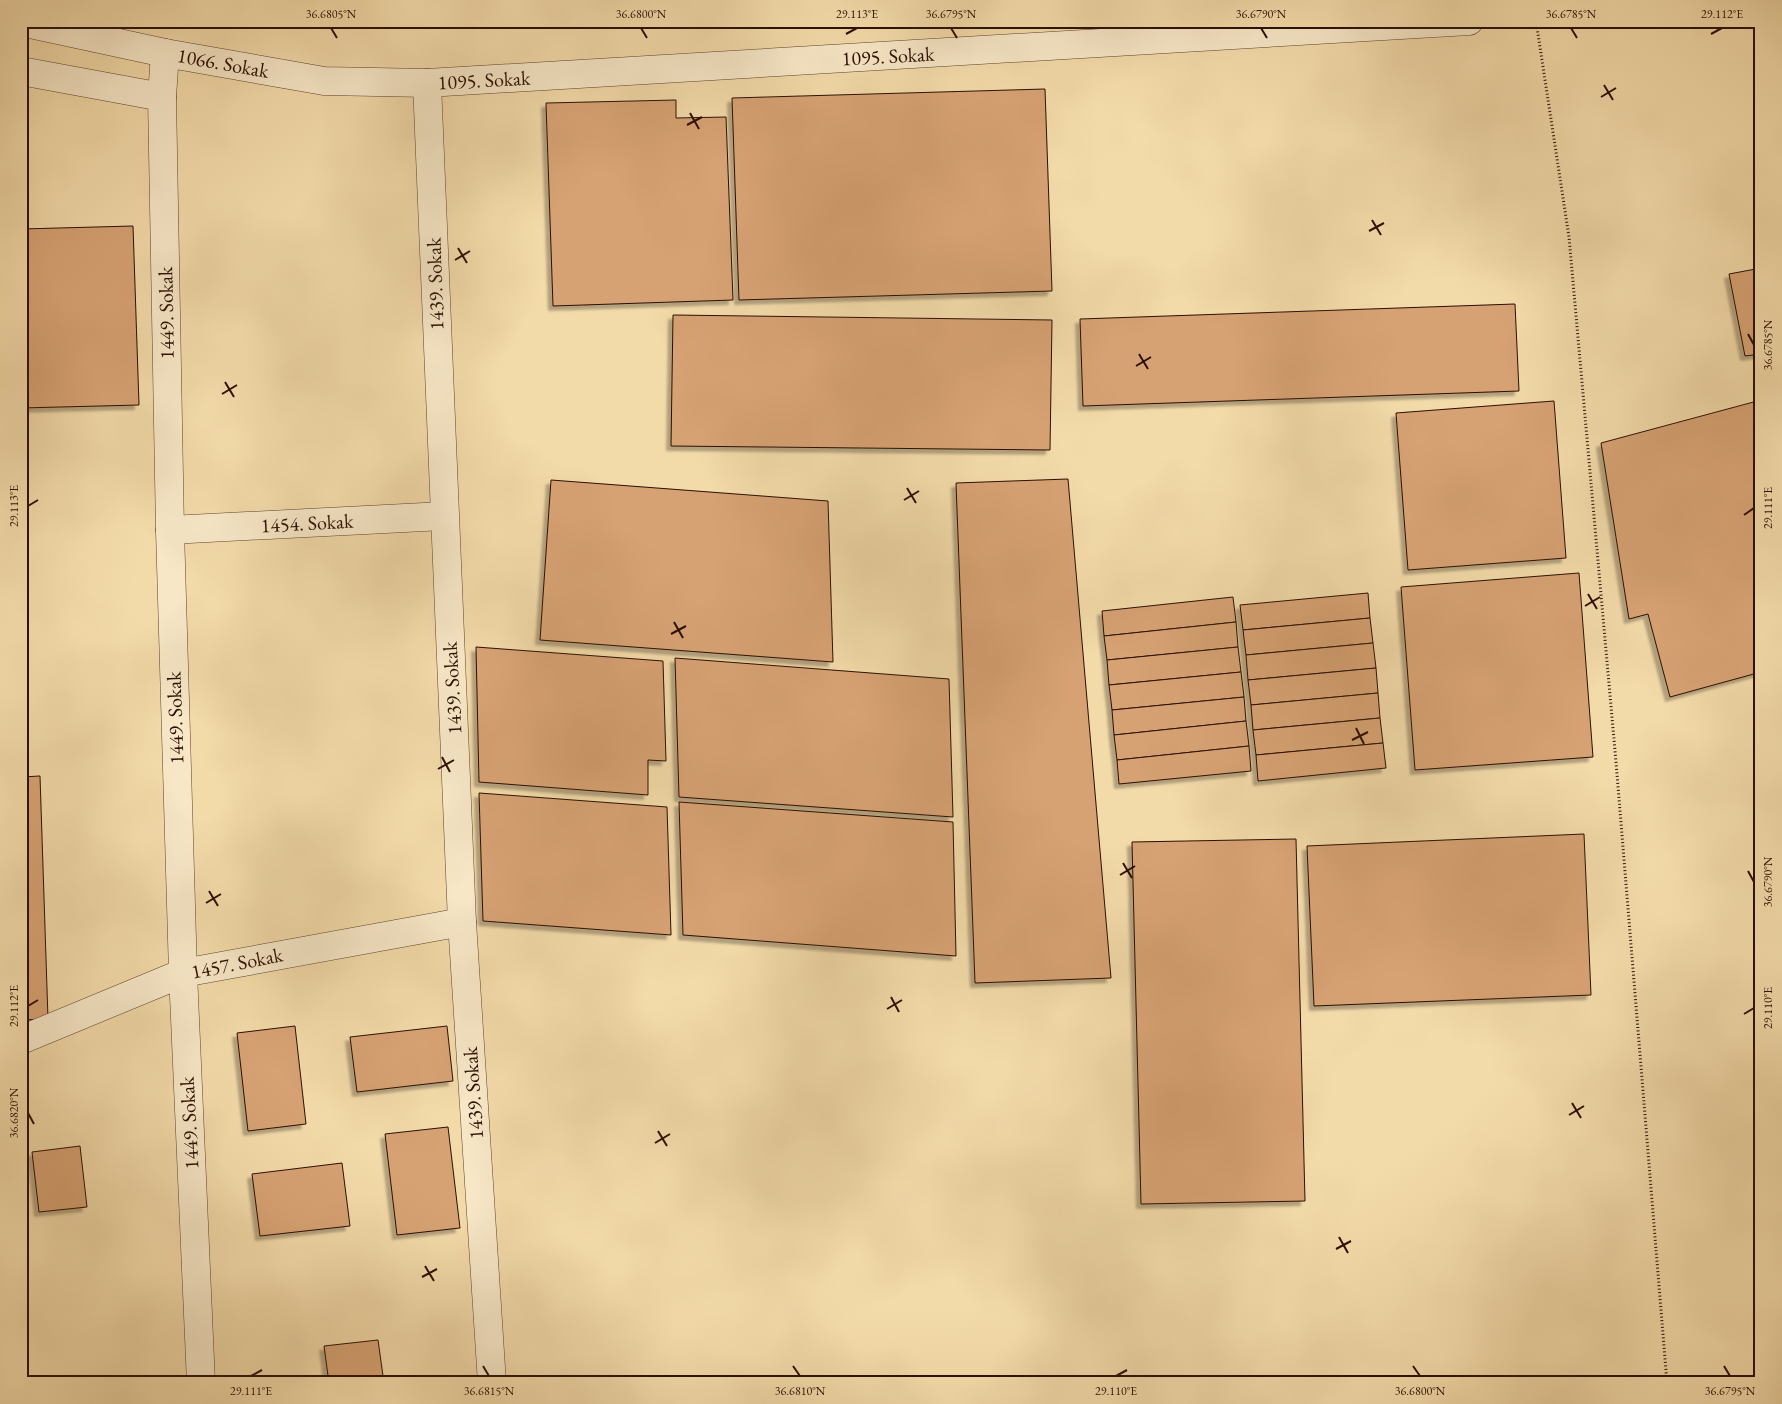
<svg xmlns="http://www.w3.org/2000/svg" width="1782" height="1404" viewBox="0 0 1782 1404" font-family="'EB Garamond',serif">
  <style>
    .building { fill: #d7a273; stroke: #2b0f02; filter: url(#shadow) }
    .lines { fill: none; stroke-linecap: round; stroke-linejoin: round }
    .minor-casing { stroke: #5d422c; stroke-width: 29 }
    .path { stroke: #2b0f02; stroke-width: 3; stroke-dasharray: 1 2.5; stroke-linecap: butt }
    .minor { stroke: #f7e7c7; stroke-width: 28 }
    .ticks { fill: none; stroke: #2b0f02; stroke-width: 2 }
    .labels { text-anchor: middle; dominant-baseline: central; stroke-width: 4; stroke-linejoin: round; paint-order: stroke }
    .street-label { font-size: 20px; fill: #2b0f02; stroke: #f7e7c7 }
    .neatline { fill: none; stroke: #2b0f02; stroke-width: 2 }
    .ticks-label { font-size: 12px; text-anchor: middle; fill: #2b0f02 }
  </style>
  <defs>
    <filter id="shadow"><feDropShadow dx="-4.5" dy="4.5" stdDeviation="1" flood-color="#0004"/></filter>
  </defs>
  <rect width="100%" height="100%" fill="#f3daa9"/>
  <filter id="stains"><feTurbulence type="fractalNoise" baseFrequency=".004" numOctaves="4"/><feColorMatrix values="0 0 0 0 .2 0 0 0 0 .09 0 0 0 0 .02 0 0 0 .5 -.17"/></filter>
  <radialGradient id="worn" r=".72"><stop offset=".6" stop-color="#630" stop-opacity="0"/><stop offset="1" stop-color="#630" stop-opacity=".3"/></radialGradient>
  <g class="building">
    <path d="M1045,89l7,202 -313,9 -7,-202z"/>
    <path d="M676,100v18l50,-1 7,183 -180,6 -7,-203z"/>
    <path d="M133,226l6,179 -118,3v-179z"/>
    <path d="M1761,268v86l-16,2 -16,-82z"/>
    <path d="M1515,304l4,87 -436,15 -3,-87z"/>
    <path d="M673,315l379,5 -2,130 -379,-4z"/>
    <path d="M1761,400v272l-91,25 -22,-83 -19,5 -28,-176z"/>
    <path d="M1554,401l12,157 -158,12 -12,-157z"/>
    <path d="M1068,479l43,499 -136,5 -19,-500z"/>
    <path d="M551,480l277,21 5,161 -293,-22z"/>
    <path d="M1579,573l14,184 -178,13 -14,-183z"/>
    <path d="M1368,593l2,25 -127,12 -3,-25z"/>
    <path d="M1233,597l3,25 -132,14 -2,-25z"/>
    <path d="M1370,618l3,25 -127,12 -3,-25z"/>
    <path d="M1236,622l2,25 -131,13 -3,-24z"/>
    <path d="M1373,643l3,25 -128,12 -2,-25z"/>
    <path d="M476,647l187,14 3,100 -18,-1v35l-169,-13z"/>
    <path d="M1238,647l3,25 -132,13 -2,-25z"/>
    <path d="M675,658l274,21 4,138 -274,-20z"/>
    <path d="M1376,668l2,25 -127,12 -3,-25z"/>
    <path d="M1241,672l3,25 -132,13 -3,-25z"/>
    <path d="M1378,693l2,25 -127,12 -2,-25z"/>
    <path d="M1244,697l2,24 -132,14 -2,-25z"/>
    <path d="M1380,718l3,25 -127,12 -3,-25z"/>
    <path d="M1246,721l3,25 -132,14 -3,-25z"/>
    <path d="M1383,743l3,25 -128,13 -2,-26z"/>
    <path d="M1249,746l2,25 -132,13 -2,-24z"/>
    <path d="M40,776l8,243 -27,1v-243z"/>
    <path d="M479,793l188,14 4,128 -188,-14z"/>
    <path d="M679,802l274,20 3,134 -273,-21z"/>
    <path d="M1584,834l7,161 -277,11 -7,-160z"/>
    <path d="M1296,839l9,362 -164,3 -9,-362z"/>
    <path d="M295,1026l11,98 -58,7 -11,-98z"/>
    <path d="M447,1026l6,55 -96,11 -7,-55z"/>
    <path d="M448,1127l12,101 -63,7 -12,-101z"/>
    <path d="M80,1146l7,61 -48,5 -7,-60z"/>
    <path d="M342,1163l8,63 -90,10 -8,-62z"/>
    <path d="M378,1340l6,43h-55l-5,-37z"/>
  </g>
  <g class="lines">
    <g class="minor-casing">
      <g id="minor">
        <path d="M21,22l144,31 159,28 103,2 1042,-62"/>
        <path d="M165,53l-3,44 8,433 13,443 18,410"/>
        <path d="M21,71l141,26"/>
        <path d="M427,83l35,839 30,461"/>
        <path d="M170,530l274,-14"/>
        <path d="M21,1040l162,-67 279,-51"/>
      </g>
    </g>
    <path class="path" d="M1536,21l33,216 47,525 51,621"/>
    <use href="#minor" class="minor"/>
  </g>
  <path class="ticks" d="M331,28l6,10M641,28l6,10M951,28l6,10M1261,28l6,10M1571,28l6,10M846,34l11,-6M1711,34l11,-6M1604,85l9,15M1601,97l15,-9M690,113l9,16M687,125l15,-8M1372,220l9,15M1369,231l15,-8M458,248l9,15M455,260l15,-9M1748,334l6,11M1139,354l9,15M1136,366l15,-9M225,382l9,15M222,394l15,-9M907,488l9,15M904,500l15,-9M28,506l10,-6M1744,515l10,-7M1588,594l9,15M1585,606l15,-9M674,622l9,16M671,634l15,-8M1356,728l8,16M1352,740l16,-8M442,757l8,15M438,769l16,-9M1123,863l9,15M1748,871l6,11M1120,875l15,-9M209,891l9,15M206,903l15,-9M891,997l8,15M28,1006l10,-6M887,1009l15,-9M1744,1014l10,-6M1572,1103l9,15M28,1113l6,11M1569,1115l15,-9M658,1131l9,15M655,1143l15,-9M1339,1237l9,16M1336,1249l15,-8M425,1266l9,15M422,1277l15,-8M483,1366l6,10M793,1366l7,10M1413,1366l7,10M1724,1366l6,10M251,1376l11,-6M1116,1376l11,-6"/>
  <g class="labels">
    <g class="street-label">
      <text transform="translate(888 56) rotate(-3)">1095. Sokak</text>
      <text transform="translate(223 63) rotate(10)">1066. Sokak</text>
      <text transform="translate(484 80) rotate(-3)">1095. Sokak</text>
      <text transform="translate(435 284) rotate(-92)">1439. Sokak</text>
      <text transform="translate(166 313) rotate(-91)">1449. Sokak</text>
      <text transform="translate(307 523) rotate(-3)">1454. Sokak</text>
      <text transform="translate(452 688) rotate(-93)">1439. Sokak</text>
      <text transform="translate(175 718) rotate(-92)">1449. Sokak</text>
      <text transform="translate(237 963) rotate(-11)">1457. Sokak</text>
      <text transform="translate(473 1093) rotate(-94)">1439. Sokak</text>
      <text transform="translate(189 1123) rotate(-93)">1449. Sokak</text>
    </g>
  </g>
  <rect width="1782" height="1404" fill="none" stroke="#f3daa9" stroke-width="55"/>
  <rect x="28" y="28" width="1726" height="1348" class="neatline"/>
  <g class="ticks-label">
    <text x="331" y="18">36.6805°N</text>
    <text x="641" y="18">36.6800°N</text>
    <text x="857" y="18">29.113°E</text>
    <text x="951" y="18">36.6795°N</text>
    <text x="1261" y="18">36.6790°N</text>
    <text x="1571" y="18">36.6785°N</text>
    <text x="1722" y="18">29.112°E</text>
    <text transform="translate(1768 345) rotate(-90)" y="4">36.6785°N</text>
    <text transform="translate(14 506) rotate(-90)" y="4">29.113°E</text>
    <text transform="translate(1768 508) rotate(-90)" y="4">29.111°E</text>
    <text transform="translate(1768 882) rotate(-90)" y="4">36.6790°N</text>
    <text transform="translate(14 1006) rotate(-90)" y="4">29.112°E</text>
    <text transform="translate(1768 1008) rotate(-90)" y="4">29.110°E</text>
    <text transform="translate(14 1113) rotate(-90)" y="4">36.6820°N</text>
    <text x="251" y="1395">29.111°E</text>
    <text x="489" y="1395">36.6815°N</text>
    <text x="800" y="1395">36.6810°N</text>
    <text x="1116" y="1395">29.110°E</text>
    <text x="1420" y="1395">36.6800°N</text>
    <text x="1730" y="1395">36.6795°N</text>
  </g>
  <rect width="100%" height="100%" filter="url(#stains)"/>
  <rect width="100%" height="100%" fill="url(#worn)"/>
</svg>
